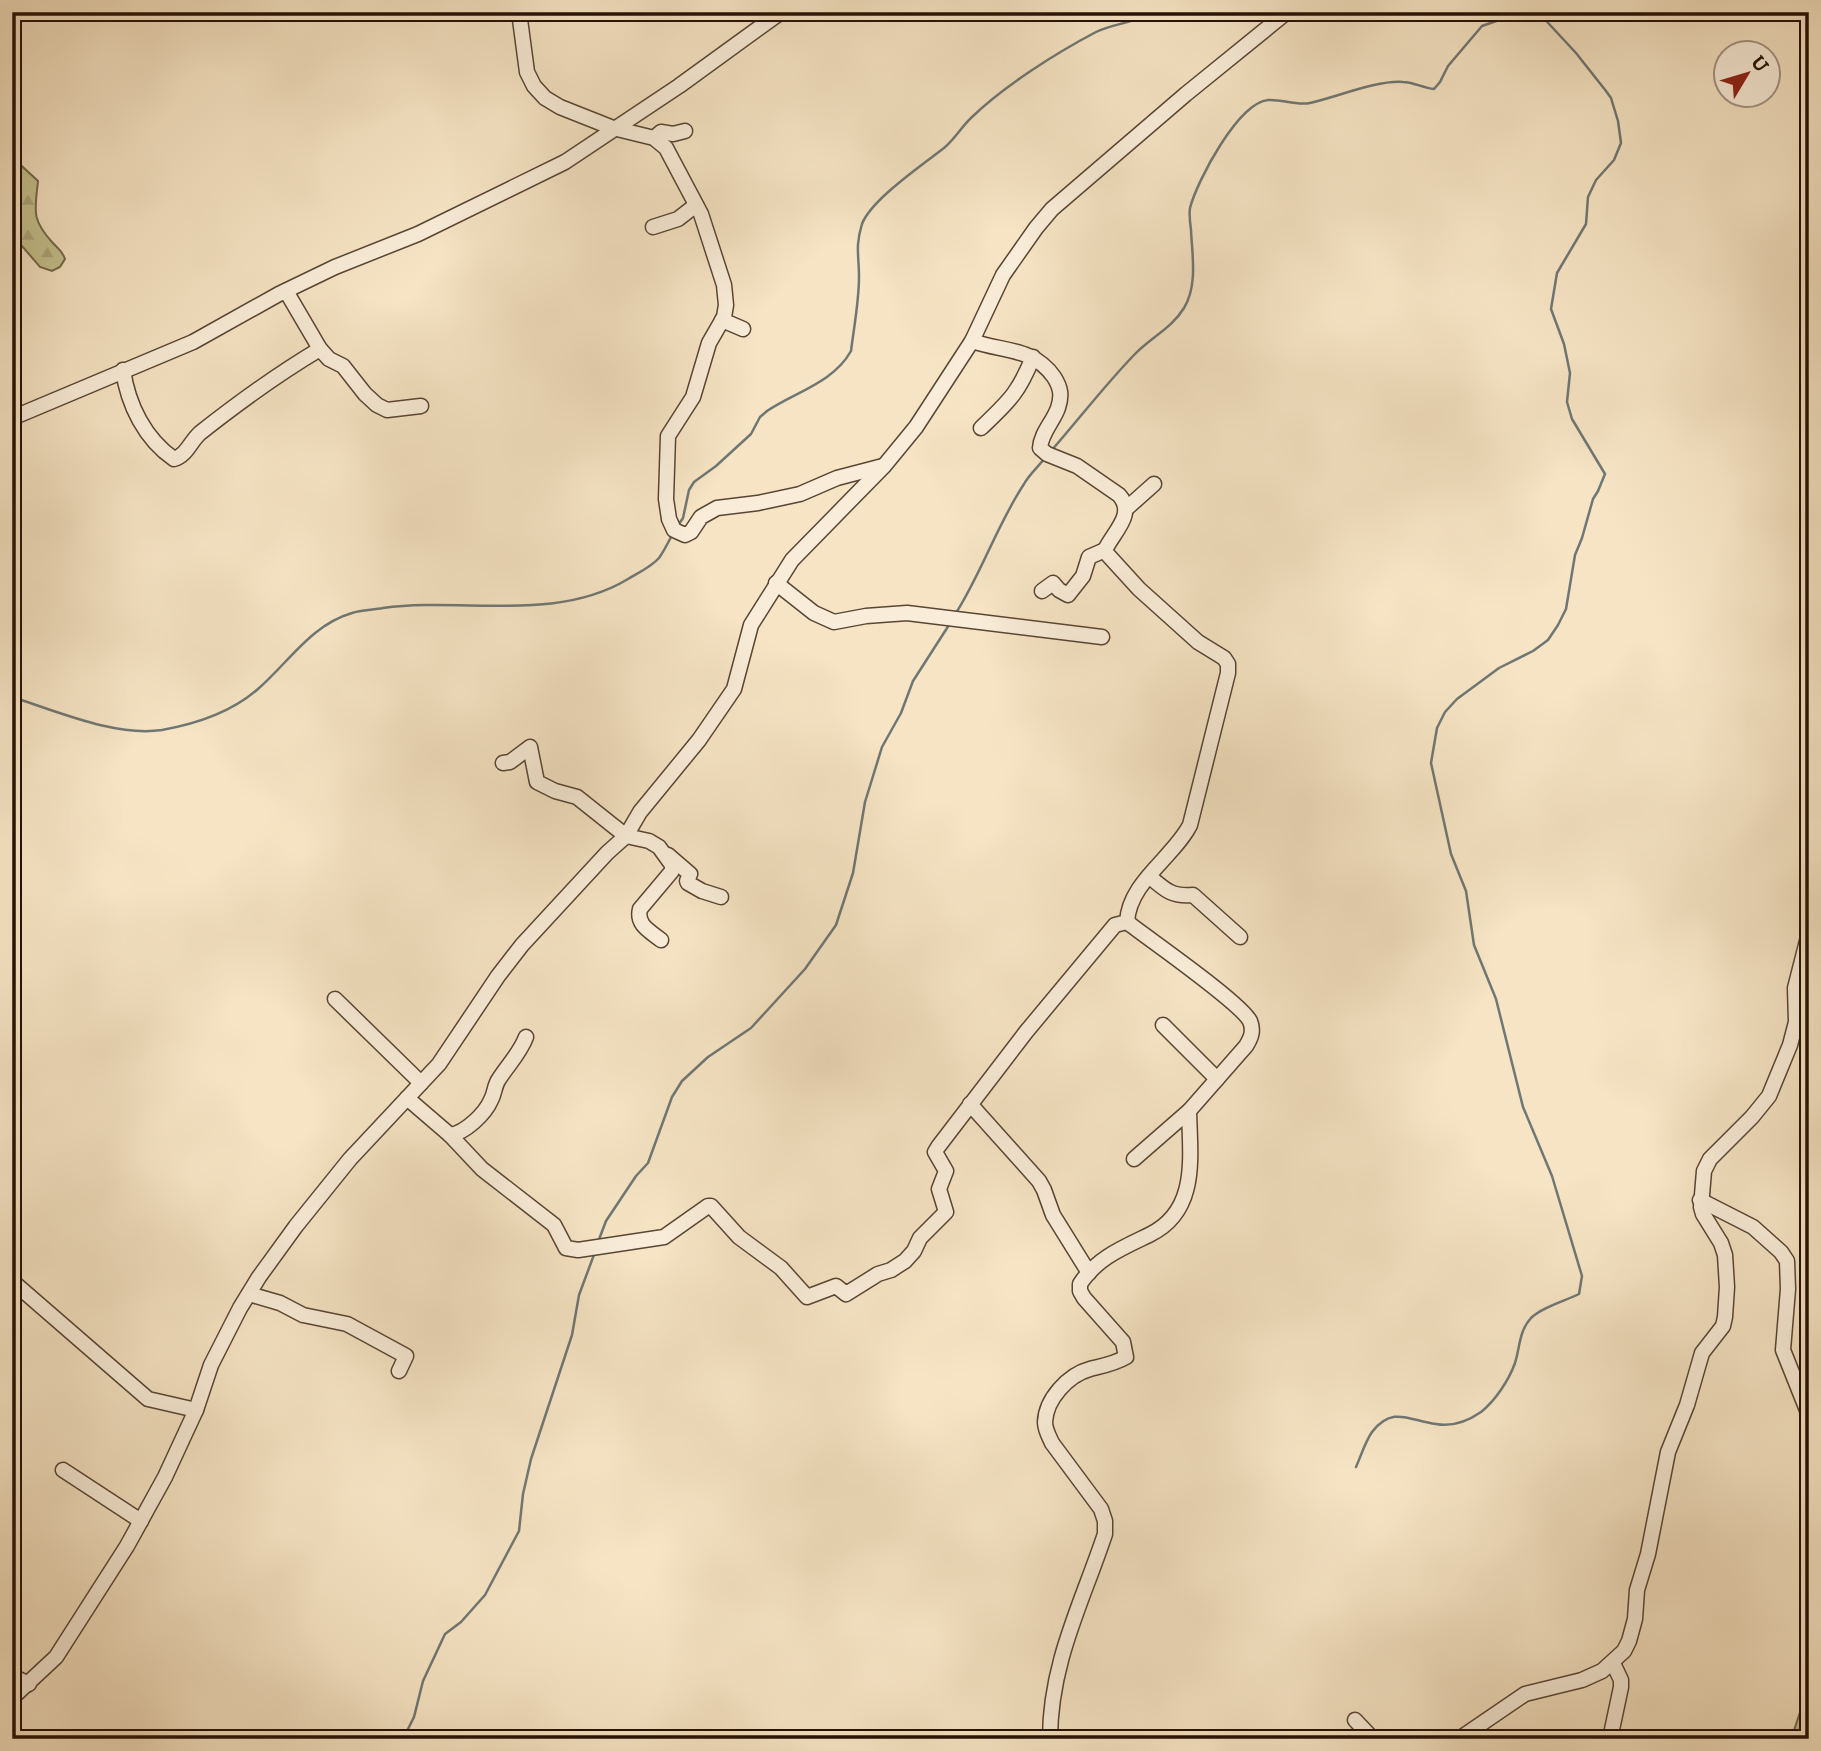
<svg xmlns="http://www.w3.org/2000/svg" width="1821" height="1751" viewBox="0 0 1821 1751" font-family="'IM FELL DW Pica',serif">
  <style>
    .forest { fill: url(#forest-firs); stroke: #74694a; stroke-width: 2 }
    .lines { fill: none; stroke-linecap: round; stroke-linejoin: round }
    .stream { stroke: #6f7774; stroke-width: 2.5 }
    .minor-casing { stroke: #594534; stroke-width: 17 }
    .minor { stroke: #f9edd9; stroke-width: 14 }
  </style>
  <defs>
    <pattern id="forest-firs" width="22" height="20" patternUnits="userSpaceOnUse" patternTransform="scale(1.75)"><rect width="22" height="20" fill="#c4c28f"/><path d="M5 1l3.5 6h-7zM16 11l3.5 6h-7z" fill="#a8a67a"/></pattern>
  </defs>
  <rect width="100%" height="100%" fill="#f6e4c4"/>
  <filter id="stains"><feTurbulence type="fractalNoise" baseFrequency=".00286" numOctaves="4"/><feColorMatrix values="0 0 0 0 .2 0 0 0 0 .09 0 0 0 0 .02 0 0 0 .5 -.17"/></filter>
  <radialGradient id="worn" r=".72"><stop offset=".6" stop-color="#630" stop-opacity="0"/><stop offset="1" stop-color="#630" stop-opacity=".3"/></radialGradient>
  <g class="forest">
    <path d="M12,157l26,24c-3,29 -7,38 14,61 6,7 10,8 13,17l-5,8 -8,4 -12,-4 -18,-21h-10z"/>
    <path d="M1809,1686v53h-18z"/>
  </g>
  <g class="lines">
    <g class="stream">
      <path d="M1051,451c28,-32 54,-66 83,-96 16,-17 38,-27 50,-47 14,-23 8,-54 7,-78 -1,-7 -2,-15 -1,-22 7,-27 48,-105 78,-108 14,-1 28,6 42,3 27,-6 67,-23 93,-21 10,0 20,6 31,7l6,-7 8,-16 34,-40 40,-14"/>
      <path d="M677,527l6,-9 6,-28 5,-8 22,-16 35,-32 9,-17 7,-6c28,-19 66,-28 84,-60 3,-24 8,-50 8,-74 0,-22 -4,-30 3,-53 9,-24 60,-59 82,-76 11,-9 18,-22 28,-31 32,-31 84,-64 124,-85 18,-9 37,-8 54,-20"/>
      <path d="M956,613c26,-41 41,-88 68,-129 5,-9 14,-17 20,-25"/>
      <path d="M12,697c45,14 103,40 150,33 34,-6 70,-18 96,-41 31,-27 53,-64 94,-76 9,-3 21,-3 31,-5 80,-11 172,15 245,-29 10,-6 23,-12 31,-21 5,-7 9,-15 13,-23"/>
      <path d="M598,1242l8,-21 30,-45 12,-13 24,-66 10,-16 26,-24 43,-29 54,-59 31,-44 17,-52 12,-71 17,-55 19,-34 12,-32 36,-56"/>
      <path d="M1356,1467c5,-11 9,-25 16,-35 21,-27 38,-11 64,-8 16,3 32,-3 45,-12 14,-11 28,-32 34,-49 5,-16 4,-32 16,-45 11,-11 34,-17 48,-24l3,-18 -30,-100 -29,-69 -27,-108 -22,-54 -8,-54 -15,-37 -20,-91 6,-35 8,-16 12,-13 42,-31 34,-17 15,-11 10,-15 8,-16 9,-54 7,-17 11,-39 5,-8 7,-17 -33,-55 -5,-17 3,-29 -6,-29 -13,-35 6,-36 29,-49 2,-27 8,-17 18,-20 7,-17 -3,-22 -7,-23 -5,-7 -30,-38 -38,-41"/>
      <path d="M403,1739l11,-22 9,-36 22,-47 16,-12 24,-27 34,-64 4,-37 8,-35 41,-124 7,-40 16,-43"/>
      <path d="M1803,1739l6,-22"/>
    </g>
    <g class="minor-casing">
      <g id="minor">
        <path d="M519,12l8,60 7,14 11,12 15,9 53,21 41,10 12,10 35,66 23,71 2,20 -2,12 -15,26 -16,54 -25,39 -2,63 3,20 5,11 11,5 6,-3 10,-15 16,-9 41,-5 42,-9 37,-16 46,-12"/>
        <path d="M654,138l7,-6 12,2 12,-3"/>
        <path d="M653,227l25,-8 18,-14"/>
        <path d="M286,291l34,58 9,10 14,7 22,28 12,11 10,5 34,-4"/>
        <path d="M722,320l21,9"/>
        <path d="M123,370c5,35 22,69 51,89 13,-4 16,-17 26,-26 38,-30 78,-59 120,-84"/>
        <path d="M12,418l181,-76 86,-48 56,-27 83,-33 147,-72 114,-76 102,-74"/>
        <path d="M981,428c28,-27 37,-34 52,-71"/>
        <path d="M1127,508l27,-24"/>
        <path d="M776,583l38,30 20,9 32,-6 41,-3 195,24"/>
        <path d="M1042,591l11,-8 6,7 9,5 15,-19 6,-19 16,-7"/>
        <path d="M503,763l7,-1 20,-15 7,35 18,9 22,6 49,39 23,5 10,6 13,18v6l-32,38c-4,16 10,22 21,31"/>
        <path d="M668,855l22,19 -3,7 1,2 14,8 19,6"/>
        <path d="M1149,876c16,14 23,21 44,19l47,42"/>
        <path d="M335,999l86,84"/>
        <path d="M1163,1025l54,54"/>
        <path d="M407,1098l43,37c15,-2 35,-21 41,-35 4,-7 3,-14 8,-21 9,-14 21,-26 27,-42"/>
        <path d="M970,1104l69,77 5,9 9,25 36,58"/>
        <path d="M450,1135l32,34 72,56 12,23 12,2 86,-13 44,-31h3l28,31 42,31 26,29 29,-11 10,8 32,-20 13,-4 14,-9 9,-10 6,-13 26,-26 -7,-23 7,-18 -11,-19 3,-5 88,-115 89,-107 12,-3c2,-40 46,-64 63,-97l38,-152v-9l-4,-6 -26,-16 -59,-53 -31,-34 -3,-5c9,-19 31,-36 14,-55l-42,-29 -30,-12 -7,-6c1,-15 13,-26 18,-40 4,-12 3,-20 -4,-31 -21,-30 -51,-25 -82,-36"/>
        <path d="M1134,1159l55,-48"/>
        <path d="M1700,1200l53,27 28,25 6,9 1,28 -5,61 26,65"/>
        <path d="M12,1281l136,118 48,11"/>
        <path d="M249,1294l31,9 23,12 44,9 59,32 -7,15"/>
        <path d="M63,1470l78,51"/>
        <path d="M12,1676l17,8"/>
        <path d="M12,1698l44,-41 71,-111 38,-69 31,-67 15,-45 29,-57 19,-31 37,-51 54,-67 89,-95 59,-88 24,-31 85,-92 19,-17 14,-24 59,-72 35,-51 17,-64 41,-65 92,-94 32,-39 56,-86 31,-66 33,-47 16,-19 134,-115 101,-82"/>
        <path d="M1355,1720l18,19"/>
        <path d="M1050,1739c0,-76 32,-136 55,-205v-13l-4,-12 -49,-66c-3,-7 -7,-13 -7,-21 1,-23 23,-47 45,-53 12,-3 24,-5 36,-12l-3,-15 -39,-44 -4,-7v-7c17,-26 42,-36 69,-49 50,-24 41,-78 40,-124l57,-65c5,-8 8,-15 4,-25 -10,-19 -100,-81 -123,-99"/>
        <path d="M1459,1739l66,-45 57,-14 20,-9 22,-20 5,-10 6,-22 2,-29 11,-36 20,-102 19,-47 15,-52 21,-27 2,-9 2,-30 -2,-32 -4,-12 -18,-29 -2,-7 3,-36 6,-12 42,-42 17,-21 21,-51 6,-23 -1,-34 14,-55"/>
        <path d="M1610,1739l11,-52v-7l-8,-17"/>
      </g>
    </g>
    <use href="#minor" class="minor"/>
  </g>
  <rect width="1821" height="1751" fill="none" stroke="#f6e4c4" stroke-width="42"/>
  <rect x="14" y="14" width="1793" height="1723" fill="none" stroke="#251004" stroke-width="3.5"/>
  <rect x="21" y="21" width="1779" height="1709" fill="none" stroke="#251004" stroke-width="2"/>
  <g transform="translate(1747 74) rotate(52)"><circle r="33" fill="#f9edd9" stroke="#a49584" stroke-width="2"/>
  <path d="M0-5L12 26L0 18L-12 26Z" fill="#8f2418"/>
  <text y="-10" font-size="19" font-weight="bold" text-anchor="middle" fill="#251004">U</text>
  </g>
  <rect width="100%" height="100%" filter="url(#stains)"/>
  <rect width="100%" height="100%" fill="url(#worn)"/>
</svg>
